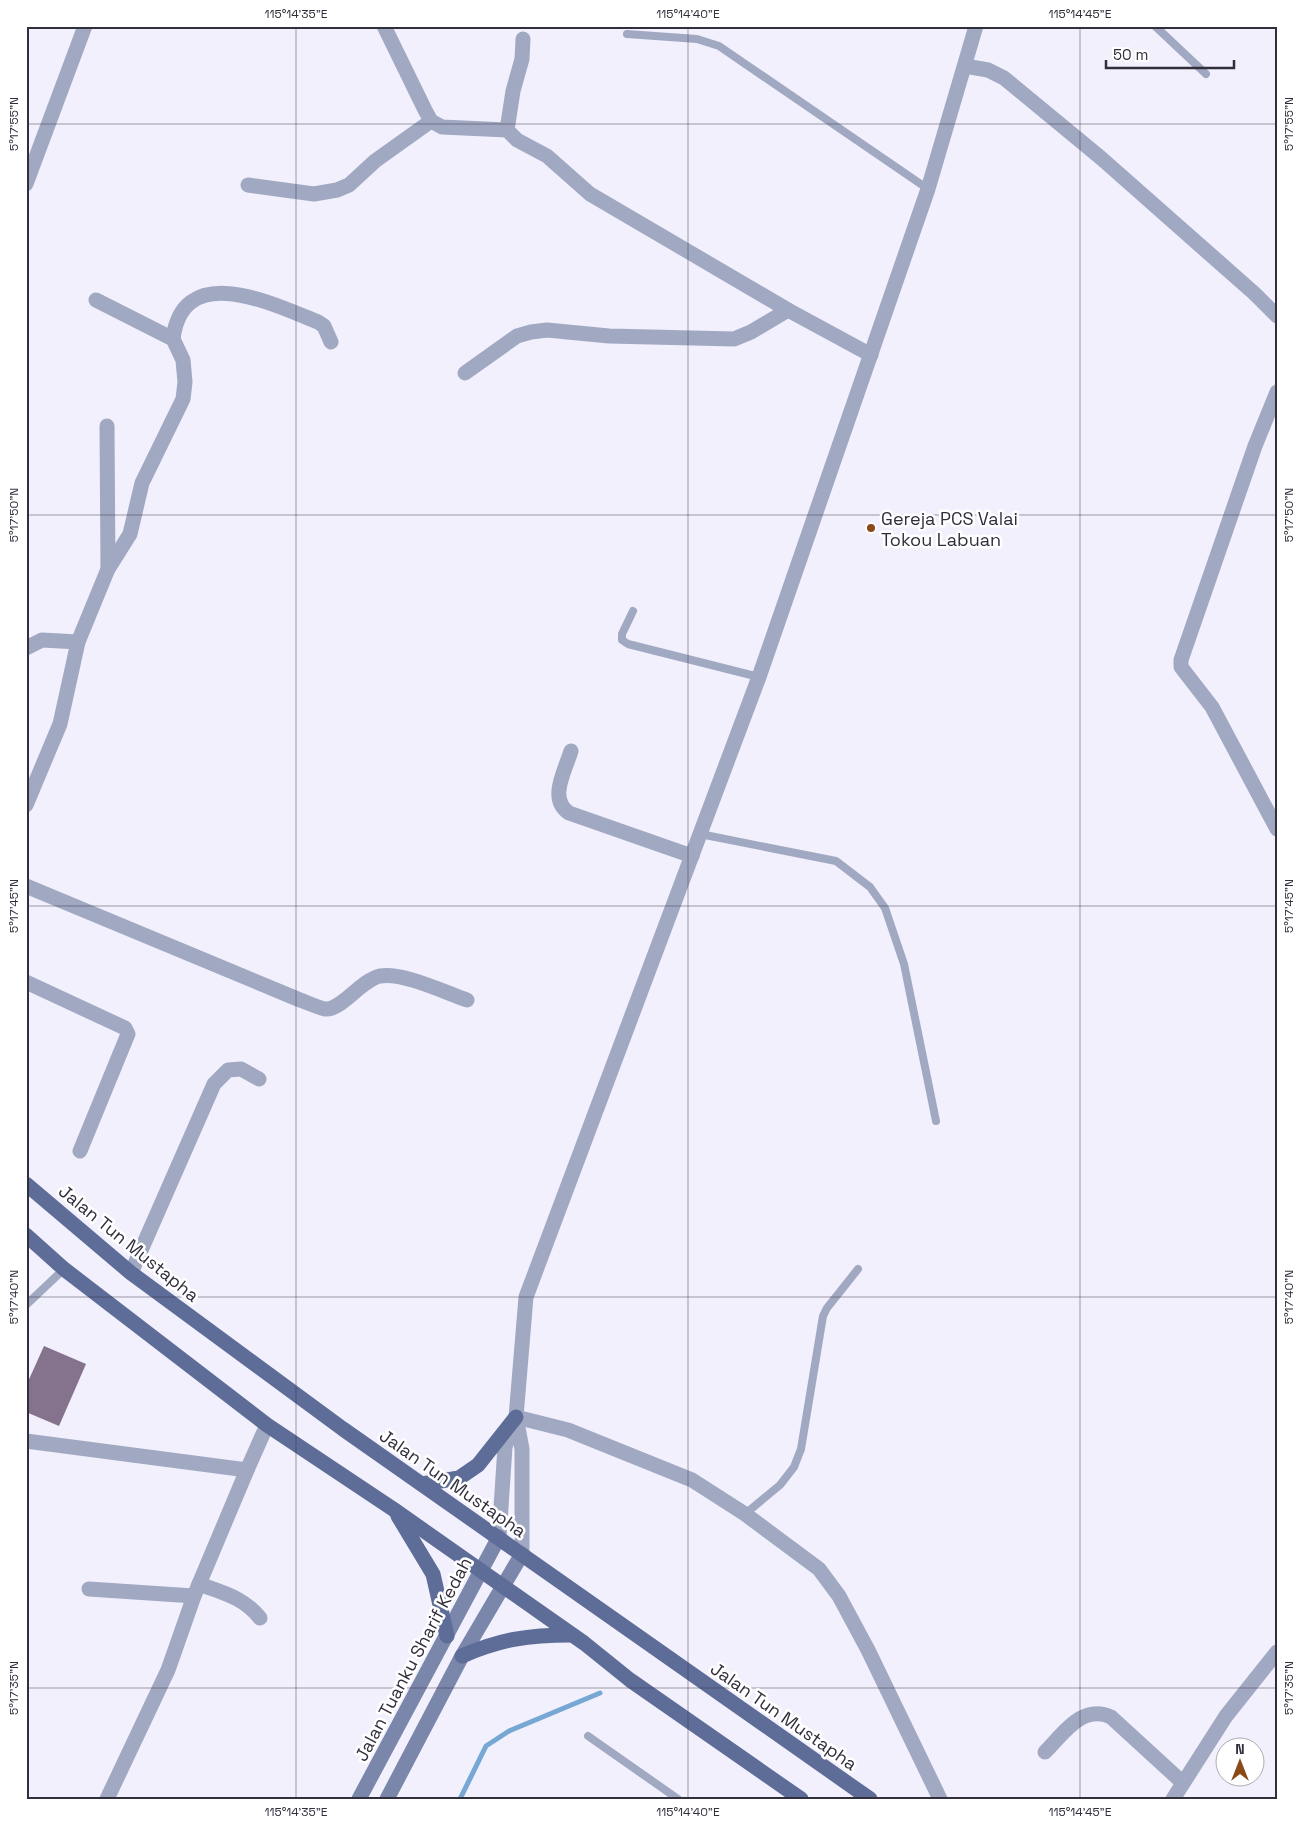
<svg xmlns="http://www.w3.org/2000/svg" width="1303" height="1825" viewBox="0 0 1303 1825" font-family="'Space Grotesk',sans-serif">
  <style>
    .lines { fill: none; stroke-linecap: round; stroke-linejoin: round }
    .stream { stroke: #77a7d3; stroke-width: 5 }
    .building { fill: #85728c }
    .lane { stroke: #a1a9c2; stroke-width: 8 }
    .street { stroke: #a1a9c2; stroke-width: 15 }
    .secondary { stroke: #7a86aa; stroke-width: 15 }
    .primary { stroke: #5e6c98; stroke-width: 15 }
    .ticks { fill: none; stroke: #322f3c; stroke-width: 1; stroke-opacity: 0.45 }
    .poi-dot { fill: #8c4a19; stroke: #fff; stroke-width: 2 }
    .labels { text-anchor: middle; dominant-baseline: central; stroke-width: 5; stroke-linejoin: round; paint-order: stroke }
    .poi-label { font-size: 18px; fill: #322f3c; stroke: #fff; text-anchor: start }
    .street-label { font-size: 18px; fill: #322f3c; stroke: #fff }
    .neatline { fill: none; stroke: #322f3c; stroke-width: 2 }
    .ticks-label { font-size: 12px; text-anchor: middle; fill: #322f3c }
  </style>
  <rect width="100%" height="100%" fill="#f2f0fd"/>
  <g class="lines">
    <path class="stream" d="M460,1799l26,-53 23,-15 91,-38"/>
  </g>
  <path class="building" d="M44,1346l42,18 -27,62 -33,-14v-26z"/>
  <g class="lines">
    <g class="lane">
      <path d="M1155,26l51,48"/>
      <path d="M627,34l70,5 22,7 209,143"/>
      <path d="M633,611l-11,23v6l6,4 131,33"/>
      <path d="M700,834l136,27 34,26 15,21 19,56 32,157"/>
      <path d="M26,1305l38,-36"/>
      <path d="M745,1514l35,-29 14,-18 7,-18 22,-133 4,-8 31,-39"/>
      <path d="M588,1736l90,63"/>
    </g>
    <g class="street">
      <path d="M384,26l41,84 6,11 11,6 65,3 10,10 30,16 43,38 198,116 83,45"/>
      <path d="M965,66l23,4 16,8 97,80 154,136 22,22"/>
      <path d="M507,130l6,-39 9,-32 1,-20"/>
      <path d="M26,184l59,-158"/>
      <path d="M248,185l66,9 23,-4 12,-5 26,-24 56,-40"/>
      <path d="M173,339c10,-80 102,-34 145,-17l6,4 7,16"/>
      <path d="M465,373l52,-37 14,-4 16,-2 62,6 125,3 17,-7 37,-22"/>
      <path d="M1277,392l-22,54 -74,214v7l31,40 65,122"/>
      <path d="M107,426l1,143"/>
      <path d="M26,648l16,-8 36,2"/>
      <path d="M571,751c-6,20 -23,48 -2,62l123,43"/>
      <path d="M26,805l34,-81 18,-82 30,-73 22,-35 12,-51 41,-84 2,-17 -2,-22 -10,-21 -77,-39"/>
      <path d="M26,886l274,114c8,3 17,7 25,9 16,2 36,-29 55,-33 23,-4 64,16 87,24"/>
      <path d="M26,982l99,46 3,6 -48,117"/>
      <path d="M131,1273l83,-189 14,-14 13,-1 18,10"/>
      <path d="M516,1417l52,13 124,50 53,34 74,55 20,27 29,54 72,149"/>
      <path d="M26,1441l221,29 20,-45"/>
      <path d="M499,1537l6,-90 10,-27"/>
      <path d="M522,1554v-105l-6,-32 10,-120 233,-620 169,-488 48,-163"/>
      <path d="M199,1584c24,9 44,13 61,34"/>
      <path d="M89,1589l105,7"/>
      <path d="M1045,1752c19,-19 37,-48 66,-35l71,65"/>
      <path d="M107,1799l61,-129 26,-74 53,-126"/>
      <path d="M1173,1799l53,-83 51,-64"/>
    </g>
    <g class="secondary">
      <path d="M359,1799l140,-262"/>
      <path d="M387,1799l75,-143 60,-102"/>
    </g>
    <g class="primary">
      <path d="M26,1184l105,89 212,156 527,370"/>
      <path d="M26,1235l38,34 203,156 126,84 191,134 46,37 171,119"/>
      <path d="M422,1484l37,-6 19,-13 38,-48"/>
      <path d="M398,1516l35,58 14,62"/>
      <path d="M462,1656c39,-17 67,-21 109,-21"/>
    </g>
  </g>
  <path class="ticks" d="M296,26v1773M688,26v1773M1080,26v1773M26,124h1251M26,515h1251M26,906h1251M26,1297h1251M26,1688h1251"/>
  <circle class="poi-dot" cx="871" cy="528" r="5"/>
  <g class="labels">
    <g class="poi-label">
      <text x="881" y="518">Gereja PCS Valai<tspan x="881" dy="21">Tokou Labuan</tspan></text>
    </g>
    <g class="street-label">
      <text transform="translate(129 1243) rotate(39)">Jalan Tun Mustapha</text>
      <text transform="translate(453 1483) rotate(35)">Jalan Tun Mustapha</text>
      <text transform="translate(413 1659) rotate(-62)">Jalan Tuanku Sharif Kedah</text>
      <text transform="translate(784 1716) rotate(35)">Jalan Tun Mustapha</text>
    </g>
  </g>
  <rect width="1303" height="1825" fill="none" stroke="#ffffff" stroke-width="55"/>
  <g transform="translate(1240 1762)"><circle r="24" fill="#ffffff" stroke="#adacb1"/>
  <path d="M0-4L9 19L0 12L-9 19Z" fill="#8c4a19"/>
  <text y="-8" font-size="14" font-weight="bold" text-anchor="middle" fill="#322f3c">N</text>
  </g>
  <path d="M1106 60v8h128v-8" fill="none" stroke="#322f3c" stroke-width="2.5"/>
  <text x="1113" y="60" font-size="15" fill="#322f3c" stroke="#ffffff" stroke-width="4" paint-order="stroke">50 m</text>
  <rect x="28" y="28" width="1248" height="1770" class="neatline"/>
  <g class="ticks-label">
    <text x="296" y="18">115°14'35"E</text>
    <text x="688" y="18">115°14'40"E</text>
    <text x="1080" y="18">115°14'45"E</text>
    <text transform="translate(14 124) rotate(-90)" y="4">5°17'55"N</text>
    <text transform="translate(1289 124) rotate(-90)" y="4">5°17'55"N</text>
    <text transform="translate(14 515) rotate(-90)" y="4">5°17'50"N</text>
    <text transform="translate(1289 515) rotate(-90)" y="4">5°17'50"N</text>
    <text transform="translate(14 906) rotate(-90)" y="4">5°17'45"N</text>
    <text transform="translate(1289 906) rotate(-90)" y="4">5°17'45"N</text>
    <text transform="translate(14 1297) rotate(-90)" y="4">5°17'40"N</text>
    <text transform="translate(1289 1297) rotate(-90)" y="4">5°17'40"N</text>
    <text transform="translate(14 1688) rotate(-90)" y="4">5°17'35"N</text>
    <text transform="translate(1289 1688) rotate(-90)" y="4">5°17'35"N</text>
    <text x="296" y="1816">115°14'35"E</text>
    <text x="688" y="1816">115°14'40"E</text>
    <text x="1080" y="1816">115°14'45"E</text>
  </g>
</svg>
